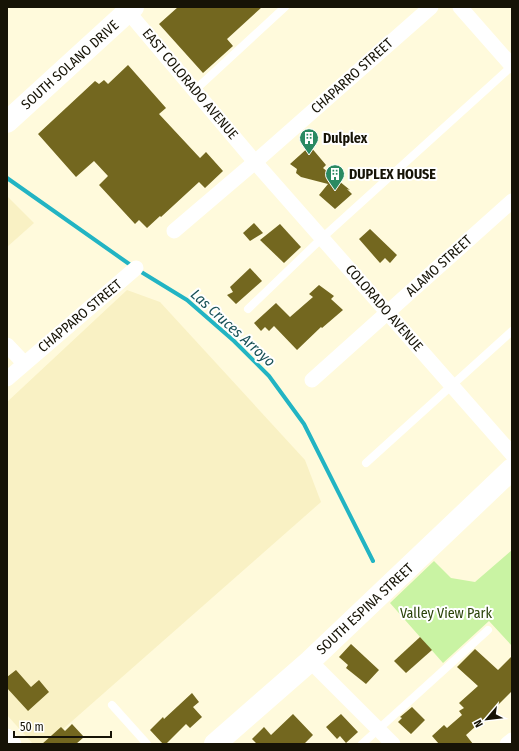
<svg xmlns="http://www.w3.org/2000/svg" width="519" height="751" viewBox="0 0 519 751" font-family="'Fira Sans Condensed',sans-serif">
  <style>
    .built { fill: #f9f1c4 }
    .green { fill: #c9f3a3 }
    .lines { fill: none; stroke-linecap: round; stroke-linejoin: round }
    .stream { stroke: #22b4c3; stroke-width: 4 }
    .building { fill: #73671f }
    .lane { stroke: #fff; stroke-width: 8 }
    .street { stroke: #fff; stroke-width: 15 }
    .secondary { stroke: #fff; stroke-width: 22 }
    .labels { text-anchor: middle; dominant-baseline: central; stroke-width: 4; stroke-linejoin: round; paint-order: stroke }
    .street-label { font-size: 14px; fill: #161306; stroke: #fff }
    .poi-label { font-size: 14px; font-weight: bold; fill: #161306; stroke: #fff; text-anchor: start }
    .park-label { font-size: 14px; fill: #2a4309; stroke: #fff }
    .water-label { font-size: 15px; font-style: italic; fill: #185157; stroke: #fff }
  </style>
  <rect width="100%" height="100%" fill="#fffadc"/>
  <g class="built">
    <path d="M7,196l27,27 -27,24z"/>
    <path d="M127,290l33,12 145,158 16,42 -275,242h-13l-26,-29v-313z"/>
  </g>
  <path class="green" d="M512,550v96l-23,-25 -46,42 -53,-60 44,-42 17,17 24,4z"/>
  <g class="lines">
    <g class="stream">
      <path d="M7,178l125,88"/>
      <path d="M138,270l49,30 47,41 35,35 35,48 69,137"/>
    </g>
  </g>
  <g class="building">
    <path d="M178,7h84l-35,32 6,7 -30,27 -44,-49z"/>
    <path d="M128,65l38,43 -7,6 41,44 6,-6 17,19 -18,17 -6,-6 -38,35 -1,-1 -13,12 -8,-8 -4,4 -36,-39 9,-9 -14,-15 -18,16 -38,-43 57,-53 4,3 5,-4 4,4z"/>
    <path d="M310,146l16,19 -3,3 27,22 -3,-1 5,5 -17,15 -16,-14 9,-11 -27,-7 -5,-4 1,-4 -7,-5z"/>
    <path d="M254,223l9,10 -13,8 -7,-8z"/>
    <path d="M280,224l21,23 -17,16 -24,-23z"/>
    <path d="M370,229l27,26 -7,8 -5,-5 -5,5 -21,-24z"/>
    <path d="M250,268l12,13 -26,23 -9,-9 6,-3 -3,-5z"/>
    <path d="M319,285l15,11 -3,3 12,11 -21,18 -1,-1 -24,23 -23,-24 -5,5 -4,-4 -4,4 -7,-8 22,-20 14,14 23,-20 -4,-3z"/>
    <path d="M420,637l12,13 -26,23 -12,-12z"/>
    <path d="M351,644l28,26 -13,14 -20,-16 2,-3 -9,-8z"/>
    <path d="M475,649l23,21 14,-14v35l-26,26 -20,18 7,9h-34l-7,-8 12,-11 3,3 15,-13 -3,-4 5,-3 -5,-5 19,-17 -21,-19z"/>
    <path d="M16,670l15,17 8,-7 10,12 -21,19 -21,-23v-11z"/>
    <path d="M192,693l7,9 -6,5 9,10 -12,11 -4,-4 -20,20h-3l-13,-14 13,-13 1,2z"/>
    <path d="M412,707l13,13 -14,14 -13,-12 4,-4 -2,-1z"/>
    <path d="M293,714l20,21 -9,9h-47l-5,-5 12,-12 7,8z"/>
    <path d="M341,714l17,18 -12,11 -6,-7 -3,3 -11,-12z"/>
    <path d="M72,724l12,13 -8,7h-34l19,-17 4,4z"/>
  </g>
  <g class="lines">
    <g class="lane">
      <path d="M195,90l90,-83"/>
      <path d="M248,309l74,-71 190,-172"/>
      <path d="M366,463l146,-132"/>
      <path d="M112,705l35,39"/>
      <path d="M362,744l126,-114"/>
    </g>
    <g class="street">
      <path d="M124,7l131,155 257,292"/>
      <path d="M460,7l52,59"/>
      <path d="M174,231l81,-69 176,-155"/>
      <path d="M7,345l17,18"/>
      <path d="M7,379l129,-111"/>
      <path d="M312,380l200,-179"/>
      <path d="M310,661l83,83"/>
      <path d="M7,736l7,8"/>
      <path d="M507,744l5,-4"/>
    </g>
    <g class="secondary">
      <path d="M7,122l126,-115"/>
      <path d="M215,744l95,-83 202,-192"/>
    </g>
  </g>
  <defs>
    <g id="building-pin" transform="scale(1)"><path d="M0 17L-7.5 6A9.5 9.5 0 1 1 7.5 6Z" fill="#2a8a62" stroke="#fff"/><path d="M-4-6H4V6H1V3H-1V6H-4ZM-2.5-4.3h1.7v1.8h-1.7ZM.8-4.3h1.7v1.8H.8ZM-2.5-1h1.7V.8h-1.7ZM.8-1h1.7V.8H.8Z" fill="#fff"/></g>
  </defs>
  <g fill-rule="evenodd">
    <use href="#building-pin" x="309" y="138"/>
    <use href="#building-pin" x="335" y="174"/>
  </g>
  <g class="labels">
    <g class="street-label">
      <text transform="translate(70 65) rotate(-42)">SOUTH SOLANO DRIVE</text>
      <text transform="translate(352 76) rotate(-42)">CHAPARRO STREET</text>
      <text transform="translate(190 84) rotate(50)">EAST COLORADO AVENUE</text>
      <text transform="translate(439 266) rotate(-42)">ALAMO STREET</text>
      <text transform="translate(384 308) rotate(49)">COLORADO AVENUE</text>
      <text transform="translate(80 316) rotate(-40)">CHAPPARO STREET</text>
      <text transform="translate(365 609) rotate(-43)">SOUTH ESPINA STREET</text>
    </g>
    <g class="poi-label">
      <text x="323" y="138">Dulplex</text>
      <text x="349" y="174">DUPLEX HOUSE</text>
    </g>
    <g class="park-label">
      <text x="446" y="613">Valley View Park</text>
    </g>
    <g class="water-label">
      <text transform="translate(233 328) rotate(42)">Las Cruces Arroyo</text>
    </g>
  </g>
  <rect width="519" height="751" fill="none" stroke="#161306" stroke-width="16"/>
  <g transform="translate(487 719) rotate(242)" stroke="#ffffff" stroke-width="3" paint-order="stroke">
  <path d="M0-3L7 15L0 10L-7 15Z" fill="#161306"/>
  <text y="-6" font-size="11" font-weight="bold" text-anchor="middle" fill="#161306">N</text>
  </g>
  <path d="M14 731v6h97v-6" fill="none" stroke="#161306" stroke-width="2"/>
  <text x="20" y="731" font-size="12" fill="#161306" stroke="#ffffff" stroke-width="3" paint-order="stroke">50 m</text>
</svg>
